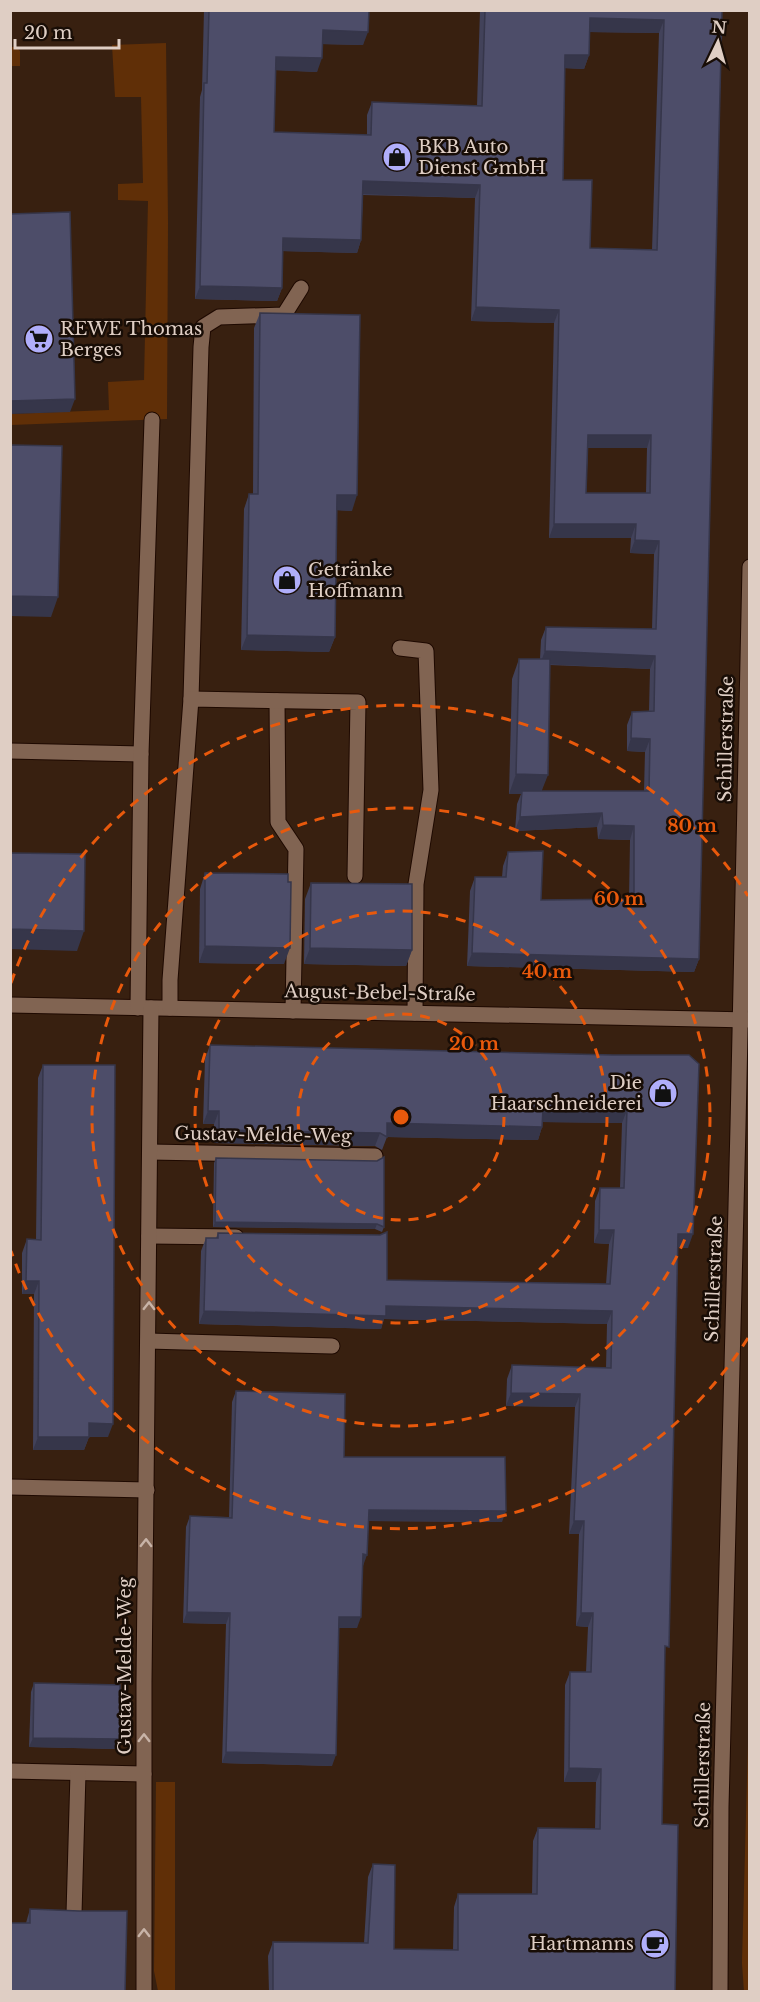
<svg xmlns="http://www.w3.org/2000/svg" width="760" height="2002" viewBox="0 0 760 2002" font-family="'Libre Baskerville',serif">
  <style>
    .green { fill: #602f07 }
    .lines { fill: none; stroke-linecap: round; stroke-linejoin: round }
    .minor-casing { stroke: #1e0900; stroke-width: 17 }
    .minor { stroke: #816452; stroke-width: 15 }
    .wall { fill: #42425a; fill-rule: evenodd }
    .shaded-wall { fill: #36364a }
    .building { fill: #4d4d69; stroke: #36364a; stroke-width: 1.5; fill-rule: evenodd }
    .oneway { stroke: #c8b4a8 }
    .ring { fill: none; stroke: #e8590c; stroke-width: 3; stroke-dasharray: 10 8 }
    .labels { text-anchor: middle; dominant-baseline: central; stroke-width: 5; stroke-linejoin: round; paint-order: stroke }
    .poi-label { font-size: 18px; fill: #dfcec4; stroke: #180d06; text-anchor: start }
    .street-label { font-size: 18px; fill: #dfcec4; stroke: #180d06 }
    .centre { fill: #e8590c; stroke: #180d06; stroke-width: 3 }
    .ring-label { font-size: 18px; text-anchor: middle; font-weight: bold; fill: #e8590c; stroke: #180d06; stroke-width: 5; stroke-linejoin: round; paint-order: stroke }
  </style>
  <rect width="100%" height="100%" fill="#382010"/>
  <g class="green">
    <path d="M166,43l2,180 -1,196 -156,6 -1,-11 99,-4 -1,-28 36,-2 4,-179 -30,-1v-16l25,-1 -2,-86h-26l-3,-52z"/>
    <path d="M11,47h5l4,4v15h-9z"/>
    <path d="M749,1706l1,285 -6,1 -2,-29z"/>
    <path d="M156,1782h19v209h-17l-4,-20z"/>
  </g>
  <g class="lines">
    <g class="minor-casing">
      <g id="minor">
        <path d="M400,648l26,3 5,139 -15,94 -1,129"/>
        <path d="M191,699l10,-352 2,-20 16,-10 65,-2 17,-27"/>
        <path d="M277,701l1,121 18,27 -3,162"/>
        <path d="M10,751l131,3"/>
        <path d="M10,1005l740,15"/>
        <path d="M138,1008l3,-254 11,-334"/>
        <path d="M170,1008v-28l21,-281 167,3 -3,174"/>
        <path d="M150,1152l225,4"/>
        <path d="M149,1236l87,1"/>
        <path d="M148,1341l184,5"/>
        <path d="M10,1487l137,3"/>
        <path d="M10,1771l134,3"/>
        <path d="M74,1914l4,-141"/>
        <path d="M144,1992v-310l7,-674"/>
        <path d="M720,1992l1,-185 17,-681 12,-559"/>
      </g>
    </g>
    <use href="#minor" class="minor"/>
  </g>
  <g class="wall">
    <path d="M204,10h165l-6,35 -41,-1 -5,28 -42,-2 -1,62 93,3v-20l5,-13 105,4 3,-96h242l-23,949 -5,13 -227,-6 3,-75 5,-14h27l1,-11 5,-14 33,48 88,-1 1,-59 -32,-1 -1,-12 -82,4 2,-27 4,-10h-12l3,-115 7,-20h21l1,-19 5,-13 106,2 2,-75 -24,-1 1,-15h-82l5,-215 -83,-2 4,-123 -112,-3 -2,45 -4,13 -74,-2 -1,37 -5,13 -82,-2 5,-202 2,-7zM590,32l69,1 -7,217 -62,-2 -27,-68 2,-112 19,1 5,-14zM588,448h59l-1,45h-60zM550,665l100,4 -1,42 -17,1 -5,13v26l18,1 -1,39h-102z"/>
    <path d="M260,313l92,198 -15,-1 -2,127 -6,15 -88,-2 3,-141 5,-15h4l1,-166z"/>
    <path d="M205,873l79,91 -85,-1 1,-74z"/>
    <path d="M311,883l101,67 -6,16 -102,-2 1,-65z"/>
    <path d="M210,1045l403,10 75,193 -11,-1 -12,409 -3,168 13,168h-406l-1,-36 5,-14 91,1 4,-66 5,-13 21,85 59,1 1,-43 4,-13h74l1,-53 5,-13 57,1 1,-47h-32l1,-97 5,-13h16l2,-45 -12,-1 3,-92h-10l6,-127 -69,-1 1,-27 5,-14 94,3 1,-44 -223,-5 -3,10 -182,-5 2,-73 5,-13h10l2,-5 169,47 219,4 3,-40 -15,-1 1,-42 5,-13h20l2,-65 -80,-1v5l-4,13 -151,-3 -5,13 -7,-4 -161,-3v-19h-11l2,-65z"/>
    <path d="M43,1065l65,372h-19l-5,13h-51l1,-156h-12v-41l5,-14h9l2,-161z"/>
    <path d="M216,1158l168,69 -2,5 -7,-3 -162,-2 1,-64z"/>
    <path d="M236,1391l108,66 158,65 -134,-1 -5,45 -6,62h-18l-7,138 -110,-3 4,-139 -43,-1 3,-96 4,-11 39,1 3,-115z"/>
    <path d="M34,1683l86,56 -4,10 -87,-2 2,-55z"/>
    <path d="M30,1909l95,83 -99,-69z"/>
  </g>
  <g class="shaded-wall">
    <path d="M590,18l74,2 -5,13 -73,-1z"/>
    <path d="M323,30l45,2 -5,13 -45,-1z"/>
    <path d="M565,55h24l-5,14 -24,-1z"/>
    <path d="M276,57l46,1 -5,14 -46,-2z"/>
    <path d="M363,181l117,4 -5,13 -117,-4z"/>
    <path d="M283,238l78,2 -4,13 -79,-2z"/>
    <path d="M200,286l82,2 -5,13 -82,-2z"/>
    <path d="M476,307l83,3 -5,13 -83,-2z"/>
    <path d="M75,399l-5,13 -60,2v-13z"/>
    <path d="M588,435h63l-4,13h-64z"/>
    <path d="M337,495h20l-5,16 -20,-1z"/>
    <path d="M554,524h82l-5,14h-82z"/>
    <path d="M635,540l24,1 -5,13 -24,-1z"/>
    <path d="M10,596l48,1 -7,20 -41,-1z"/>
    <path d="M247,635l88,2 -6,15 -88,-2z"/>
    <path d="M545,651l110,5 -5,13 -110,-5z"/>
    <path d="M631,738l19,1 -5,13 -18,-1z"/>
    <path d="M516,774l32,1 -8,20 -18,-4 -1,3h-12z"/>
    <path d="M602,813l-5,14 -82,4 5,-14z"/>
    <path d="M603,825l31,1 -4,14 -32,-1z"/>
    <path d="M10,929l74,2 -7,20 -67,-2z"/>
    <path d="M205,946l85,2 -6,16 -85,-1z"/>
    <path d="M310,948l102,2 -6,16 -102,-2z"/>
    <path d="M472,953l227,6 -5,13 -227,-6z"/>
    <path d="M543,1109l84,1 -5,13 -84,-1z"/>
    <path d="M208,1111h11l-5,13h-11z"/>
    <path d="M387,1123l155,4 -4,13 -151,-3z"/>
    <path d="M219,1130l161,3 -5,13 -161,-3z"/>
    <path d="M215,1222l162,2 -2,5 -162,-2z"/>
    <path d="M599,1230h15l-5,14 -15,-1z"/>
    <path d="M678,1234h15l-5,14 -15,-1z"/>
    <path d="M26,1281h13l-5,13h-12z"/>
    <path d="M386,1306l226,5 -5,13 -223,-5 -3,10 -182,-5 5,-13z"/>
    <path d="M511,1393l69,1 -5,13 -69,-1z"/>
    <path d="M89,1423l24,1 -5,13h-24z"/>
    <path d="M38,1437h51l-5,13h-51z"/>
    <path d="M369,1510l137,1 -4,11 -137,-1z"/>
    <path d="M574,1521h10l-5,13h-10z"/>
    <path d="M363,1554l4,1 -4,11 -4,-1z"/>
    <path d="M187,1612l43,1 -4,11 -43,-1z"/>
    <path d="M581,1613h12l-5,14 -12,-1z"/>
    <path d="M339,1617h22l-4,11h-22z"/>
    <path d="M33,1738l87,1 -4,10 -87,-2z"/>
    <path d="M226,1752l110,3 -4,11 -110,-3z"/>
    <path d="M569,1768l32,1 -5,13h-32z"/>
  </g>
  <g class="building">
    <path d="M209,10h160l-1,22 -45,-2 -1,28 -46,-1 -2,75 97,3 1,-33 110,4 3,-96h237l-23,949 -227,-6 3,-76h31l2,-25 35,-1 -2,49 93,-1v-73l-31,-1 -1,-12 -82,4 2,-26h127l1,-52 -19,-1 1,-26 22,-1 1,-55 -110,-5 1,-24 110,2 3,-88 -24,-1 1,-16h-82l5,-214 -83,-3 4,-122 -117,-4 -2,59 -78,-2 -1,50 -82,-2 4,-203h3zM590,18l74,2 -7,230 -67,-2 2,-68h-29l2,-125h24zM588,435h63l-1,58h-64z"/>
    <path d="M70,212l5,187 -65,2v-187z"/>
    <path d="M260,313l100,2 -3,180h-20l-2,142 -88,-2 2,-141h9z"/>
    <path d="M10,445l52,1 -4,151 -48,-1z"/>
    <path d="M519,659h31l-2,116 -32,-1z"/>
    <path d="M10,853l75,1 -1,77 -74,-2z"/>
    <path d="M205,873l83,1v8h3l-1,66 -85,-2z"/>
    <path d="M311,883l101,1v66l-102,-2z"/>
    <path d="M210,1045l403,10h76l10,9 -6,170h-15l-9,413 -4,-1 -3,178 16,1 -3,167h-402v-50l95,1 5,-79 22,1 -1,84 64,1v-56h79l1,-66 62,1 1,-60 -32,-1 1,-96h21l2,-59h-12l3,-92h-10l6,-127 -69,-1 1,-28 99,3 1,-57 -226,-5v10l-182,-5 2,-73h12v-5l162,2 7,-3v48l223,4 4,-54h-15l1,-42h24l3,-78 -84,-1 -1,18 -155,-4v14l-7,-4 -161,-3v-19h-11z"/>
    <path d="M43,1065h72l-2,359 -24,-1v14h-51l1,-156h-13l1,-42 14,1z"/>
    <path d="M384,1157v70l-7,-3 -162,-2 1,-64 161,3z"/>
    <path d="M236,1391l109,3 -1,63h161l1,54 -137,-1 -2,45 -4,-1 -2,63h-22l-3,138 -110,-3 4,-139 -43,-1 3,-96 42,2z"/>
    <path d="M34,1683l86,2v54l-87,-1z"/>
    <path d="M30,1909l49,2h48l-2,81h-115v-69h20z"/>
  </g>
  <defs><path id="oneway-chevron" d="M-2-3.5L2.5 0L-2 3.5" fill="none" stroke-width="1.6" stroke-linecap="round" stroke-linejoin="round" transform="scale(1.5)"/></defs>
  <g class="oneway">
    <use href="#oneway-chevron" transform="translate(149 1306) rotate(-89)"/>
    <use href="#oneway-chevron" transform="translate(146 1543) rotate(-89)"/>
    <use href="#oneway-chevron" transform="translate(144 1738) rotate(-90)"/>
    <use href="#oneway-chevron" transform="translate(144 1933) rotate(-90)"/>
  </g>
  <g class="ring">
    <circle cx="401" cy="1117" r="103"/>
    <circle cx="401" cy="1117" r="206"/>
    <circle cx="401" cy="1117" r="309"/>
    <path d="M748 1338A412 412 0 0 1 11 1251M11 983A412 412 0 0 1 748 896"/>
  </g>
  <defs>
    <g id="shop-disc" transform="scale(1.5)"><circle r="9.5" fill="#b0aefa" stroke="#180d06"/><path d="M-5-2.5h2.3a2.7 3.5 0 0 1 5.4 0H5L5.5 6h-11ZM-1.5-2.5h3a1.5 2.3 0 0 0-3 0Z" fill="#111"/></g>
    <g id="supermarket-disc" transform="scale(1.5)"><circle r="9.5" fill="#b0aefa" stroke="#180d06"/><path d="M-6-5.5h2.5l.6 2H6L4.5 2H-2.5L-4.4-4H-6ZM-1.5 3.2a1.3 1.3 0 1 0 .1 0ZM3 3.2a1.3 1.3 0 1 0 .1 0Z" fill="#111"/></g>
    <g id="cafe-disc" transform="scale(1.5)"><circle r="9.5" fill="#b0aefa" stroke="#180d06"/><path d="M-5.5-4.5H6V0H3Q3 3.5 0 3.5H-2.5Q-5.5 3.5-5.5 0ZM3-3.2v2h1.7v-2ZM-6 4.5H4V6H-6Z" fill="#111"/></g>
  </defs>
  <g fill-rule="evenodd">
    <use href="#shop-disc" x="397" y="157"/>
    <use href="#supermarket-disc" x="39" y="339"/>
    <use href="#shop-disc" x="287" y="580"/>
    <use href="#shop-disc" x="663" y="1093"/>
    <use href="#cafe-disc" x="655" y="1944"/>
  </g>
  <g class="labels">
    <g class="poi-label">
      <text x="418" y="147">BKB Auto<tspan x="418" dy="21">Dienst GmbH</tspan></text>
      <text x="60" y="329">REWE Thomas<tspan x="60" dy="21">Berges</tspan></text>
      <text x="308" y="570">Getränke<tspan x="308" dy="21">Hoffmann</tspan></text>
      <text x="642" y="1083" text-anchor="end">Die<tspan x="642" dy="21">Haarschneiderei</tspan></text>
      <text x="634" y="1944" text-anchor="end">Hartmanns</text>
    </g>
    <g class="street-label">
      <text transform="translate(726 739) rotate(-89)">Schillerstraße</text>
      <text transform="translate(380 993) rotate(1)">August-Bebel-Straße</text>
      <text transform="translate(263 1135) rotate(1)">Gustav-Melde-Weg</text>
      <text transform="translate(714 1279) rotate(-88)">Schillerstraße</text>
      <text transform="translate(125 1666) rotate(-90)">Gustav-Melde-Weg</text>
      <text transform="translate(703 1765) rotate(-89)">Schillerstraße</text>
    </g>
  </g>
  <circle cx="401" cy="1117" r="9" class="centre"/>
  <g class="ring-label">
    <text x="692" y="832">80 m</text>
    <text x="619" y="905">60 m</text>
    <text x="547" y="978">40 m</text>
    <text x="474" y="1050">20 m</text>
  </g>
  <rect width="760" height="2002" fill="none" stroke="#dfcec4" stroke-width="24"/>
  <g transform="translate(718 42) rotate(5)" stroke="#180d06" stroke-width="4.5" paint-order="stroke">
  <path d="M0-4.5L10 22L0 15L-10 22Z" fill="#dfcec4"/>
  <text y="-9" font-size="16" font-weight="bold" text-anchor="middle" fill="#dfcec4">N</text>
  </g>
  <path d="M15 39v9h104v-9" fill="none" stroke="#dfcec4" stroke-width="3"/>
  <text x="24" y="39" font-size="18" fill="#dfcec4" stroke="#180d06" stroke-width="4.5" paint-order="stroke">20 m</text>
</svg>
